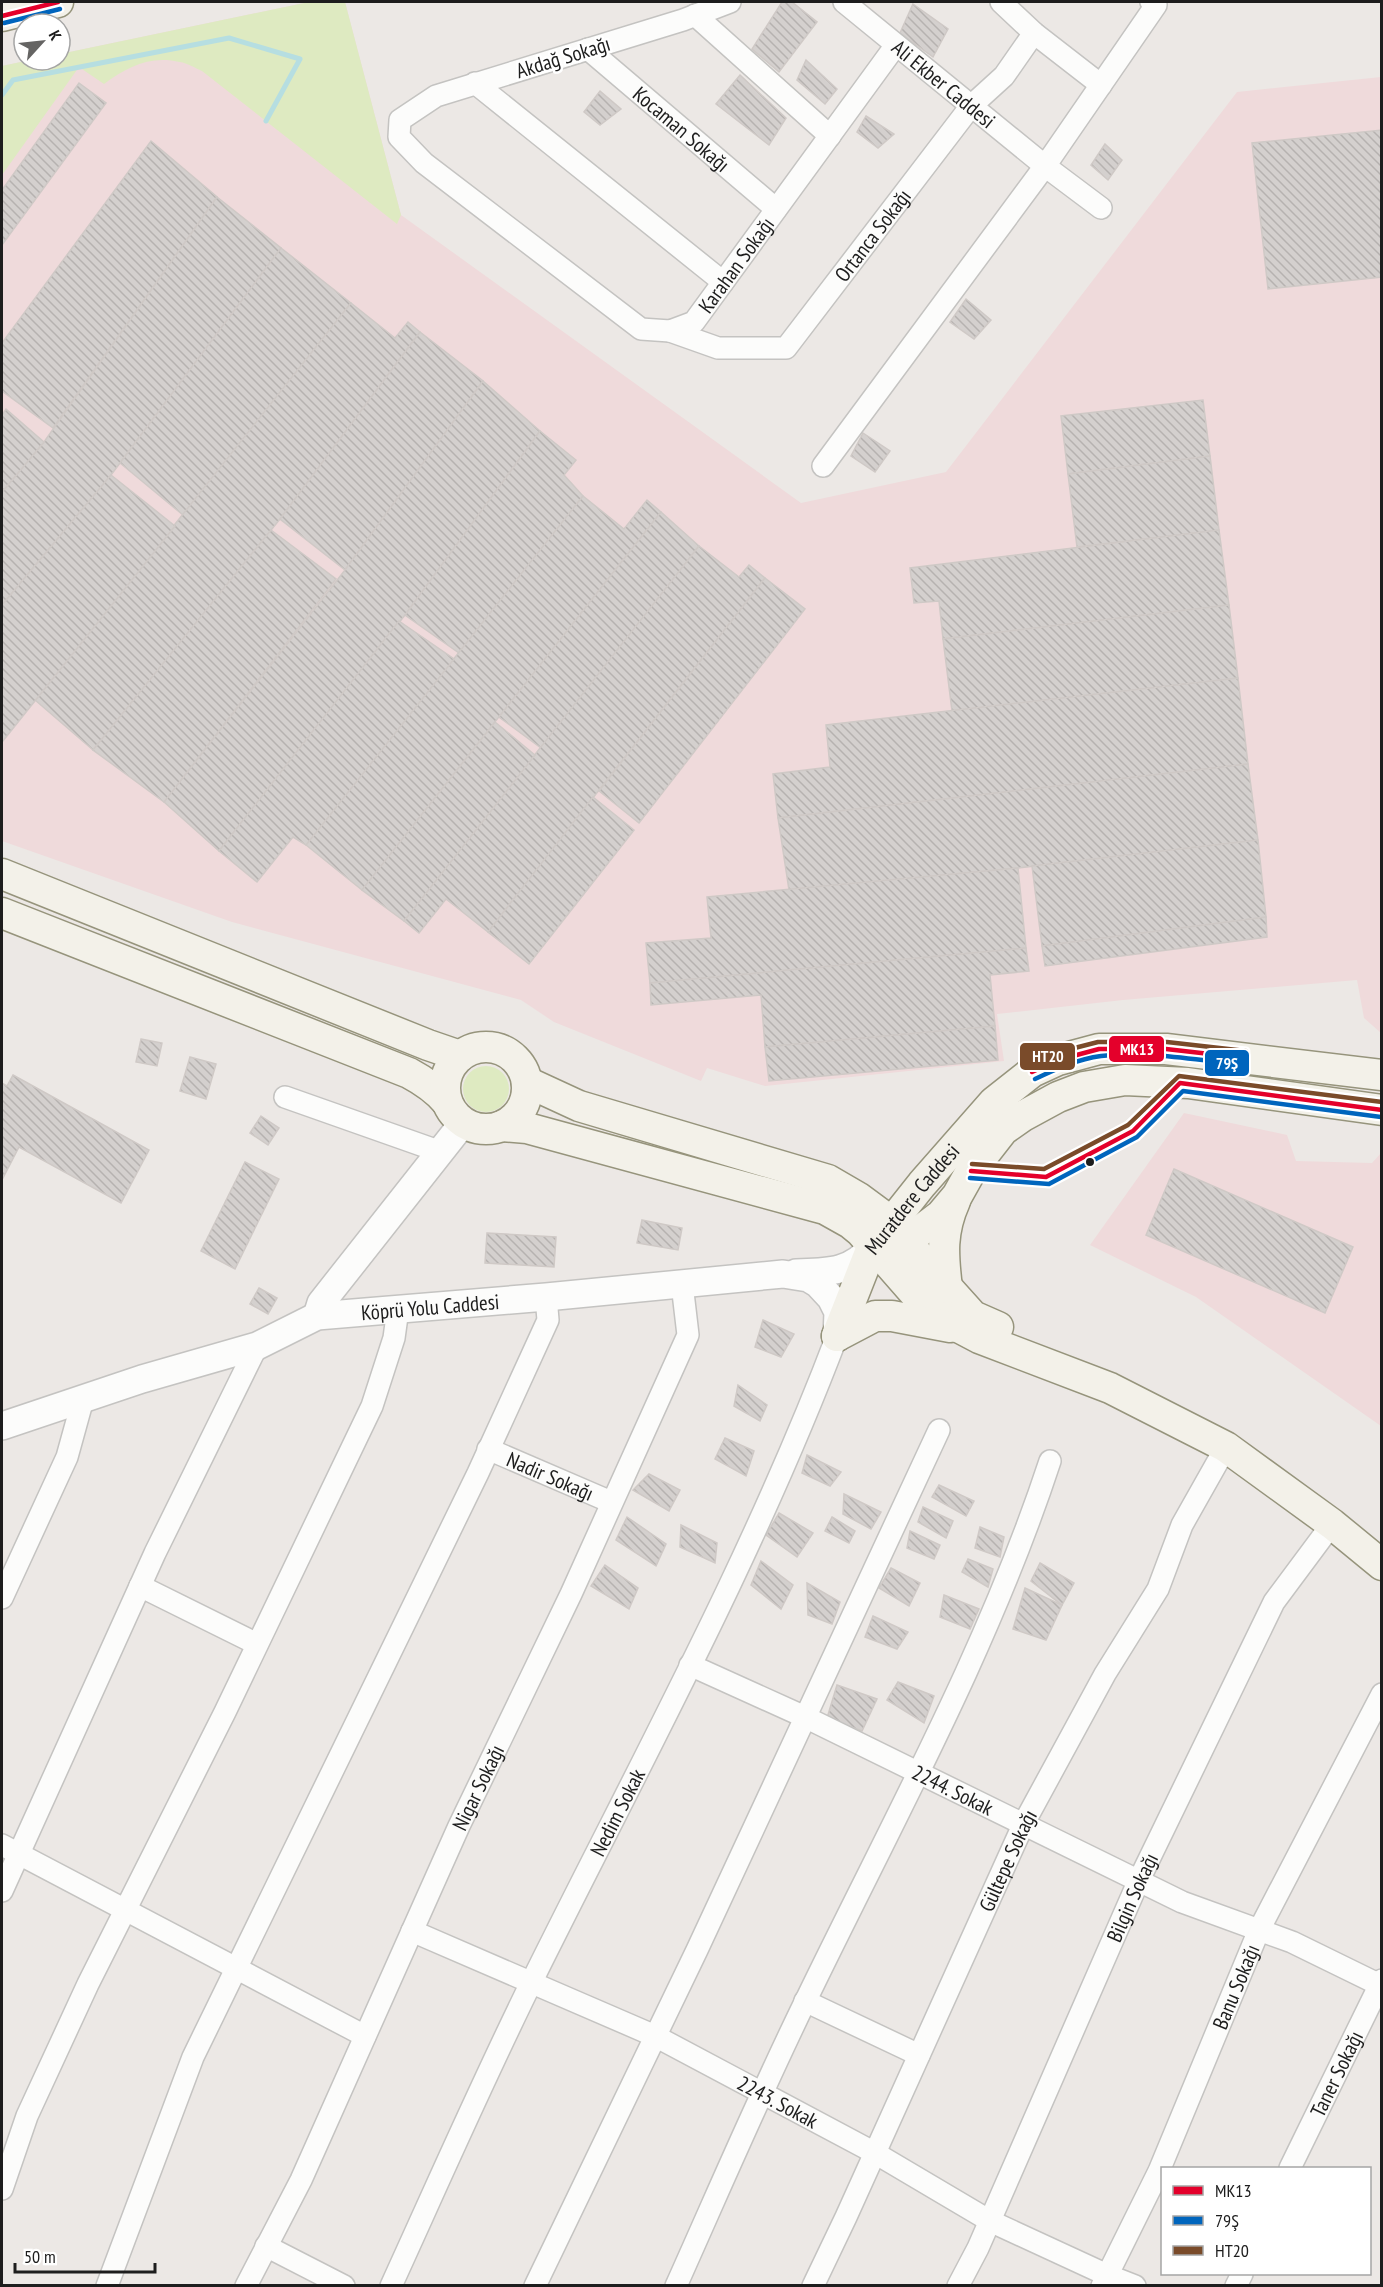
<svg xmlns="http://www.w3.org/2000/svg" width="1383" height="2287" viewBox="0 0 1383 2287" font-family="'PT Sans Narrow',sans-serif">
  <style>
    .commercial { fill: #efdadb }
    .grass { fill: #deeac1 }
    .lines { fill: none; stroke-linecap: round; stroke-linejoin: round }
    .stream { stroke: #b6dee1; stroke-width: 5 }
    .building { fill: url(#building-back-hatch); stroke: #cfc9c6; stroke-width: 1.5 }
    .minor-casing { stroke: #c4c3c1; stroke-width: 24 }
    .tertiary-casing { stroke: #c4c3c1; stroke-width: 30 }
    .secondary-casing { stroke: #96947c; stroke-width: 33 }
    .minor { stroke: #fcfcfb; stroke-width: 21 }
    .tertiary { stroke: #fcfcfb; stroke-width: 27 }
    .secondary { stroke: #f3f1e9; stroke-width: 30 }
    .bus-1-casing { stroke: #fff; stroke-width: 9 }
    .bus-2-casing { stroke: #fff; stroke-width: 9 }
    .bus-3-casing { stroke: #fff; stroke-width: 9 }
    .bus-1 { stroke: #e4002b; stroke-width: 4.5 }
    .bus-2 { stroke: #0065bd; stroke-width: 4.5 }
    .bus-3 { stroke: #7a4b2a; stroke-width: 4.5 }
    .bus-dot { fill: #1d1d1d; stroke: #fff; stroke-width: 2 }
    .labels { text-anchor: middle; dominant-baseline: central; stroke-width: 5; stroke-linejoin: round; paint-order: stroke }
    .street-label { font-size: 21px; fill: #1d1d1d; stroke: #fff }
    .line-badge { stroke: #fff; stroke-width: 2 }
    .badge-label { font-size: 16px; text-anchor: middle; font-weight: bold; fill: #fff }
  </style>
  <defs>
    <pattern id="building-back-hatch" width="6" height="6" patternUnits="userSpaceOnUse" patternTransform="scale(1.5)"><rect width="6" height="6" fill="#d4d0ce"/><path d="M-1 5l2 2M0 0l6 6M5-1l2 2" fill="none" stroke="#b6b2b0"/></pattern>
  </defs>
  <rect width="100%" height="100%" fill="#ece8e5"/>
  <g class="commercial">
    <path d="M309,2h36l56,213 400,288 145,-31 291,-380 144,-15v956l-17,-15 -7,-38 -234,20 -126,14 7,47 -239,25 -58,-18 -6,13 -147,-59 -33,-22 -289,-78 -230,-81v-775l28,-6h30v-6z"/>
    <path d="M1184,1113l103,22 9,26 76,2 9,-10v273l-185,-129 -106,-52z"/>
  </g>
  <g class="grass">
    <path d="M309,2h36l56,213 -4,9 -195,-153c-7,-3 -15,-8 -22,-9 -30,-7 -53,5 -76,22l-25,-17 -77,108v-109l28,-6h30v-6z"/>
    <circle cx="486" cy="1089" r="23"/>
  </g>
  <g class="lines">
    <path class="stream" d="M2,95l11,-15 216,-42 71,21 -34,62"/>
  </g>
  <g class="building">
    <path d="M782,2h10l25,20 -38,50 -27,-23z"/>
    <path d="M913,4l35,25 -15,28 -33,-24z"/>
    <path d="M806,60l31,29 -12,15 -28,-24z"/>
    <path d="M740,75l46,43 -17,27 -53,-41z"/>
    <path d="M79,83l27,20 -104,142v-55z"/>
    <path d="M600,91l21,18 -21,16 -16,-13z"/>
    <path d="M866,116l28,18 -16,14 -21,-16z"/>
    <path d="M1382,130v147l-114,12 -16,-146z"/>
    <path d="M151,141l66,56 -164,231 -51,-37v-48z"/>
    <path d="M1105,144l17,16 -14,20 -17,-15z"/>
    <path d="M217,197l64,51 -170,227 -109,130v-113l42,-50z"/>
    <path d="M281,248l70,55 -168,212 -63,-52z"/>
    <path d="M966,299l25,21 -17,19 -24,-17z"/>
    <path d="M351,303l44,35 13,-16 12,10 -140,187 -187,231 -58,-50z"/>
    <path d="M420,332l63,49 -138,189 -65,-51z"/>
    <path d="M483,381l57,50 -135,184 -186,236 -55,-49 181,-232z"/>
    <path d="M1203,400l7,56 -142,18 -7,-58z"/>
    <path d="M6,409l38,33 -42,50v-77z"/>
    <path d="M540,431l36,29 -12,15 19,21 -124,157 -54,-38z"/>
    <path d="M863,433l27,18 -15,21 -24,-16z"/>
    <path d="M1210,456l9,74 -142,17 -9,-73z"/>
    <path d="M111,475l64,51 -173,216v-137z"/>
    <path d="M583,496l41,33 23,-29 14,12 -299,378 -56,-45z"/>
    <path d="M661,512l38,34 -158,202 -42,-31z"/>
    <path d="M271,530l65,49 -172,223 -71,-52z"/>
    <path d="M1219,530l10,75 -286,34 -4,-38 -25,2 -4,-35z"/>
    <path d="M699,546l40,31 10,-12 16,13 -277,354 -42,-33 -27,34 -15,-12z"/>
    <path d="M765,578l40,31 -166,214 -40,-32z"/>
    <path d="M1229,605l9,73 -286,33 -9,-72z"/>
    <path d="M399,621l55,38 -148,186 -13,-8 -36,45 -38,-31z"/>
    <path d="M1238,678l10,86 -470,54 -5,-44 57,-7 -4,-42z"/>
    <path d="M495,722l40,33 -131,166 -42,-31z"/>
    <path d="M1248,764l10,76 -240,28 -229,22 -11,-72z"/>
    <path d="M593,797l41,33 -105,134 -41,-32z"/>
    <path d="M1258,840l8,77 -224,29 -10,-80z"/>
    <path d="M1018,868l8,80 -376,35 -4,-40 65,-5 -4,-41z"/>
    <path d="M1266,917l1,20 -222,29 -3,-20z"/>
    <path d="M1026,948l3,23 -39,4 5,51 -230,21 -4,-52 -110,10 -1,-22z"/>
    <path d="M995,1026l3,34 -229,21 -4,-34z"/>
    <path d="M141,1039l21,4 -5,23 -21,-4z"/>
    <path d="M190,1057l26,7 -10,35 -26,-8z"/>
    <path d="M13,1075l136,75 -28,53 -102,-56 -17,33v-97l5,3z"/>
    <path d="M261,1116l18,12 -11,17 -18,-12z"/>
    <path d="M245,1162l34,17 -44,90 -34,-18z"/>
    <path d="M1174,1169l179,78 -28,66 -179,-78z"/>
    <path d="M642,1220l40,8 -4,22 -41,-7z"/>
    <path d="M487,1233l69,4 -2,30 -69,-4z"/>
    <path d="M259,1288l18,10 -9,16 -18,-10z"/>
    <path d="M763,1320l31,14 -13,23 -26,-10z"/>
    <path d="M738,1385l29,20 -7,16 -26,-15z"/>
    <path d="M725,1438l29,13 -8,25 -31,-17z"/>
    <path d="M807,1455l34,17 -11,14 -28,-13z"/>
    <path d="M649,1474l31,16 -11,21 -36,-21z"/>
    <path d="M939,1485l35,16 -8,15 -34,-19z"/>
    <path d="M844,1494l37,18 -10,17 -28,-15z"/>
    <path d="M923,1507l30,14 -7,17 -28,-16z"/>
    <path d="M779,1513l34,20 -16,24 -31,-22z"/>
    <path d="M627,1517l39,27 -10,22 -40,-26z"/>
    <path d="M832,1517l23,14 -6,12 -24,-12z"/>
    <path d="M681,1525l36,18 -2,20 -35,-16z"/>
    <path d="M980,1527l24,10 -4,20 -25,-9z"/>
    <path d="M910,1531l30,14 -6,14 -27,-11z"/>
    <path d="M968,1559l25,10 -5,18 -26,-15z"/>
    <path d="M761,1561l32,24 -12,24 -30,-24z"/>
    <path d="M1040,1563l34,20 -12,22 -31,-24z"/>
    <path d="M605,1565l33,23 -9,21 -38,-23z"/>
    <path d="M891,1568l29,15 -11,23 -30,-18z"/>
    <path d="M807,1583l33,19 -8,22 -24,-9z"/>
    <path d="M1025,1588l37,17 -16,35 -33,-11z"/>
    <path d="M944,1595l35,14 -9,20 -30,-12z"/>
    <path d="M873,1616l35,16 -11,17 -32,-12z"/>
    <path d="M898,1682l36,14 -10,27 -37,-23z"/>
    <path d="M837,1685l40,14 -15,32 -35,-13z"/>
  </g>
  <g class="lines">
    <g class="minor-casing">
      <g id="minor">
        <path id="s1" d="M730,2l-47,18 -247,76 -36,24 -1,17 25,26 217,166 29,2 24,-9 202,-277"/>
        <path id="s2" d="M844,2l201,164 56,42"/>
        <path d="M1001,2l33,31 67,52"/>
        <path d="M695,15l135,121"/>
        <path id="s3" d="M588,49l188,160"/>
        <path d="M475,83l248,199"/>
        <path id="s4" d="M670,331l48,17h68l185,-242 33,-30 30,-43"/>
        <path d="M823,466l222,-300 111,-161 -5,-3"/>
        <path d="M285,1097l156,55"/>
        <path id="s5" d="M488,1449l123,53"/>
        <path d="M140,1586l117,58"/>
        <path d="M2,1598l65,-141 16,-58"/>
        <path id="s6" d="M690,1665l115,52 377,185 110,40 90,44"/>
        <path d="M2,1845l363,191"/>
        <path d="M2,1891l153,-338 102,-207"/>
        <path id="s7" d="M412,1931l243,105 220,117 115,68 117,54 28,11"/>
        <path d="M805,2001l114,54"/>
        <path id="s8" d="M1290,2168l92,-188"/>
        <path d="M2,2189l25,-73 61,-132 137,-272 147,-306 22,-68 4,-29"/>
        <path d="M266,2246l78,40"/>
        <path d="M107,2286l86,-229 285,-584 70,-153 -2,-23"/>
        <path id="s9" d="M246,2286l55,-106 158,-354 112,-232 117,-259 -6,-51"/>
        <path id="s10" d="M391,2286c47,-103 92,-206 142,-307 105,-212 220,-421 304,-643"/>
        <path d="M535,2286l162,-336 242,-520"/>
        <path d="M676,2286c43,-96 84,-192 130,-286 86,-178 182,-350 244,-539"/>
        <path id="s11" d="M813,2286l33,-69 178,-394 81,-149 53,-85 24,-64 44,-78"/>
        <path id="s12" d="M958,2286l20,-38 161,-368 135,-278 58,-78"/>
        <path id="s13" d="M1102,2286l57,-115 100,-241 123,-236"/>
        <path d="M1236,2286l6,-12"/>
      </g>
    </g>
    <g class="tertiary-casing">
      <g id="tertiary">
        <path d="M796,1273c31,-1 55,0 76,-26"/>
        <path d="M317,1316l4,-13 142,-180"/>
        <path id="s14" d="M2,1426l140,-47 115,-33 60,-30 229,-19 237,-23 25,4 10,6 13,14 7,14 -1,24"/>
      </g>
    </g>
    <g class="secondary-casing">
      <g id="secondary">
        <path d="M2,16l56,-14"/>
        <path d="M2,874l426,171 32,11"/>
        <path d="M2,913l407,160c15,8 27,16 38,29"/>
        <circle cx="486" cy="1088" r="41"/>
        <path d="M527,1082l52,24 249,74 31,18 23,17 91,101 25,11"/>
        <path d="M502,1126l25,2 298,81 25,14 11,9 57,65 23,21 38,20 131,50 116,59 106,77 50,41"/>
        <path d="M887,1247l20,-6 34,-26 16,-19 14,-25 32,-41 20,-14 35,-19 26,-10 41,-7 63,3 194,27"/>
        <path d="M947,1288c-4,-33 -6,-56 8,-87"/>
        <path id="s15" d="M837,1336l35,-89 50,-63 72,-82 38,-30 26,-12 41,-11h67l216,26"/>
        <path d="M837,1336l38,-20h17l58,11"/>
      </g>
    </g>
    <use href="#minor" class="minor"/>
    <use href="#tertiary" class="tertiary"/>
    <use href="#secondary" class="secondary"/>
    <g class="bus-1-casing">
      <g id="bus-1">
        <path d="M2,16l56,-14"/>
        <path d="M1032,1072l26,-12 41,-11h67l79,9"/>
        <path d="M971,1171l75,6 87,-46 47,-48 202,27"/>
      </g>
    </g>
    <g class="bus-2-casing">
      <g id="bus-2">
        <path d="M4,23l56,-14"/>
        <path d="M1035,1079c21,-10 43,-20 66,-23 47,-5 96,4 143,9"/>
        <path d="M970,1178l79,6 88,-47 46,-46 198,26"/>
      </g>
    </g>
    <g class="bus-3-casing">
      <g id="bus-3">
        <path d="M1029,1065l26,-12 43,-11h69l79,9"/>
        <path d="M972,1164l72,5 84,-44 51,-49 203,26"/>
      </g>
    </g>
    <use href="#bus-1" class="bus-1"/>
    <use href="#bus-2" class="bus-2"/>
    <use href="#bus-3" class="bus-3"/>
  </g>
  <circle class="bus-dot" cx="1090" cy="1162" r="5"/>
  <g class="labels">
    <g class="street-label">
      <text transform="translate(563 57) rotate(-17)">Akdağ Sokağı</text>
      <text stroke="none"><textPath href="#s2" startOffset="129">Ali Ekber Caddesi</textPath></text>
      <text stroke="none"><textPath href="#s3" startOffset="123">Kocaman Sokağı</textPath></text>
      <text stroke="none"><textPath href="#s4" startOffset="261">Ortanca Sokağı</textPath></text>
      <text stroke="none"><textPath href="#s1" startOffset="804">Karahan Sokağı</textPath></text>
      <text stroke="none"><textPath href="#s15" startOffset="158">Muratdere Caddesi</textPath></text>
      <text stroke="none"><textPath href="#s14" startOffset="448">Köprü Yolu Caddesi</textPath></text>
      <text stroke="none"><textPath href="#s5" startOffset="68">Nadir Sokağı</textPath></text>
      <text stroke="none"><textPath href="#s9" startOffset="550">Nigar Sokağı</textPath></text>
      <text stroke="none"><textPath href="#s6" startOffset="291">2244. Sokak</textPath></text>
      <text stroke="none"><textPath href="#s10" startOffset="525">Nedim Sokak</textPath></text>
      <text stroke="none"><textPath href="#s11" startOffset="468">Gültepe Sokağı</textPath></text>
      <text stroke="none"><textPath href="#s12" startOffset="426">Bilgin Sokağı</textPath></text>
      <text stroke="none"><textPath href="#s13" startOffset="328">Banu Sokağı</textPath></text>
      <text stroke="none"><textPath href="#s8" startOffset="105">Taner Sokağı</textPath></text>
      <text stroke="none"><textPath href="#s7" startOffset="404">2243. Sokak</textPath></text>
    </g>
  </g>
  <g class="line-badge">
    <rect x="1108" y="1035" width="57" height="28" rx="6" fill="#e4002b"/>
    <rect x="1019" y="1042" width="57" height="29" rx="6" fill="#7a4b2a"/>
    <rect x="1204" y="1049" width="46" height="28" rx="6" fill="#0065bd"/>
  </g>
  <g class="badge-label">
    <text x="1137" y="1055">MK13</text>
    <text x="1048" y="1062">HT20</text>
    <text x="1227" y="1069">79Ş</text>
  </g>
  <rect width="1383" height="2287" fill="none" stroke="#1d1d1d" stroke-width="6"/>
  <rect x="1161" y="2167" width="210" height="108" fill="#ffffff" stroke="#a5a5a5" stroke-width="1.5"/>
  <rect x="1173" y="2186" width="30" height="9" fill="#e4002b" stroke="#a5a5a5" stroke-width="1.5"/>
  <text x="1215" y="2197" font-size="18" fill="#1d1d1d">MK13</text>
  <rect x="1173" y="2216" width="30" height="9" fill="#0065bd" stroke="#a5a5a5" stroke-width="1.5"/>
  <text x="1215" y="2227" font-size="18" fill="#1d1d1d">79Ş</text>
  <rect x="1173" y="2246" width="30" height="9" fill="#7a4b2a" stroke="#a5a5a5" stroke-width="1.5"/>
  <text x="1215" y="2257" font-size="18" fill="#1d1d1d">HT20</text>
  <g transform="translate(42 42) rotate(63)"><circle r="28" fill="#ffffff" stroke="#a5a5a5" stroke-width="1.5"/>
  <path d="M0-4.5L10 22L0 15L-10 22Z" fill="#656463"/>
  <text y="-9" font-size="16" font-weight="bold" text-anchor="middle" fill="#1d1d1d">K</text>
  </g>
  <path d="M15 2263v9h140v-9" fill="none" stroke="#1d1d1d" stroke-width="3"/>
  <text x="24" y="2263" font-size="18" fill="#1d1d1d" stroke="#ffffff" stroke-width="4.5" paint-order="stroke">50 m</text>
</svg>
